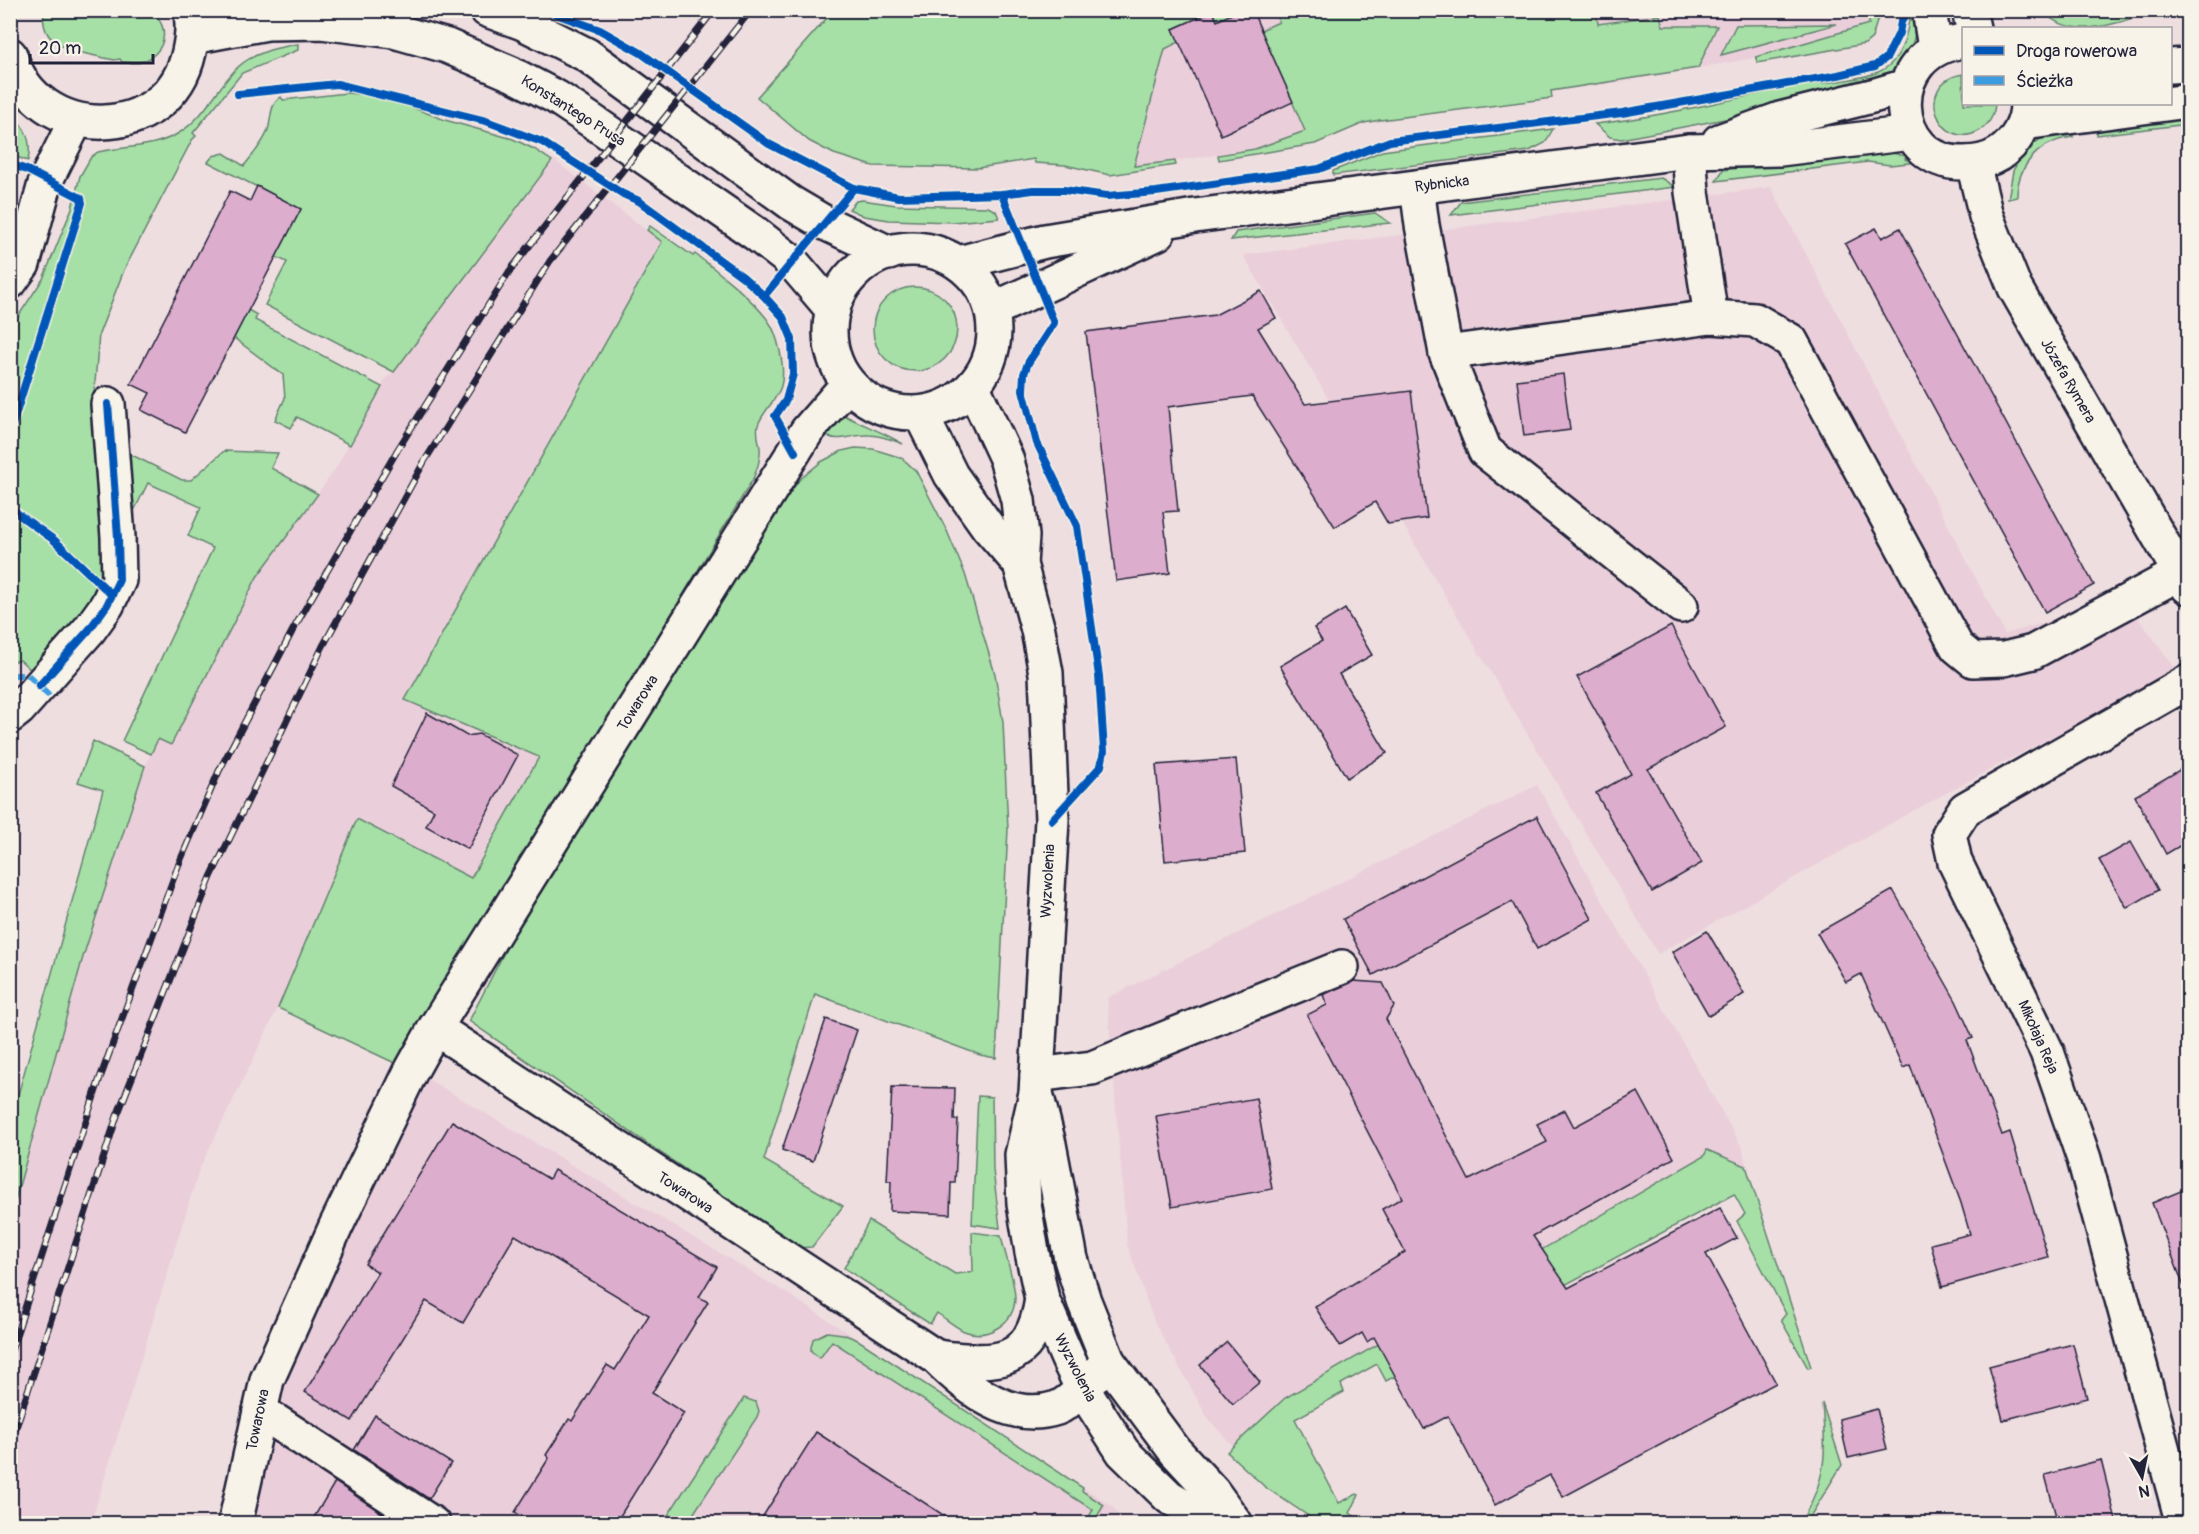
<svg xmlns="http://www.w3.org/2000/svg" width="2199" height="1534" viewBox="0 0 2199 1534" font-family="Pangolin,sans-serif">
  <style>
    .built { fill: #eacfda }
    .green { fill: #a6e0a6; stroke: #648170; stroke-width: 1.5 }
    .building { fill: #ddadcd; stroke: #22223b; stroke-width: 1.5 }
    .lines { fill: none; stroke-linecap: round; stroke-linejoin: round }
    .minor-casing { stroke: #22223b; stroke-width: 38 }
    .minor { stroke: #f7f3e8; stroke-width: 33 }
    .rail-casing { stroke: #22223b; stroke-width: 7 }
    .rail { stroke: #f7f3e8; stroke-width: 4.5; stroke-dasharray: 14; stroke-linecap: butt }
    .quiet { stroke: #3c9ce2; stroke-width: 6; stroke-dasharray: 12 6; stroke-linecap: butt }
    .cycleway-casing { stroke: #f7f3e8; stroke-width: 11 }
    .cycleway { stroke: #0057b8; stroke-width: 8 }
    .labels { text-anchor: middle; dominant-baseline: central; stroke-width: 4.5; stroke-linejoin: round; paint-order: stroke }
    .street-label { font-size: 15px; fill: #22223b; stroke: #f7f3e8 }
  </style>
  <rect width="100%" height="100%" fill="#efdee0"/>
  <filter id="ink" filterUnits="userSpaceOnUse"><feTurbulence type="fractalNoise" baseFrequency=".0167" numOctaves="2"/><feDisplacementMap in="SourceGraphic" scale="12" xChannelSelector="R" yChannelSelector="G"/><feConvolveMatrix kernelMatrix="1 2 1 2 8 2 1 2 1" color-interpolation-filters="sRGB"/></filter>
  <g filter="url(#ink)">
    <g class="built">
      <path d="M1213,11h61l5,11 -18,8 45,101 -51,18 -121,18 31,-119 8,-19z"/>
      <path d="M1591,11h287l-5,16 -16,13 -255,45z"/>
      <path d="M554,160l108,82 -257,458 135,56 -69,122 -114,-59 -79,189 -79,162 -108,353 -80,1v-308l72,-259 62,-191 13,-27 13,6 86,-168 77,-106 53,-94 7,-5z"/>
      <path d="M1771,187l234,447 119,-35 53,71 -264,141 -255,143 -415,-699z"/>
      <path d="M1537,785l206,364 3,17 -39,-16 -2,6 -420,242 -52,48 -25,-27 -54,-98 -27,-77 -20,-246z"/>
      <path d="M418,1073l367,219 327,214 12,17 -893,1 30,-112z"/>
    </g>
    <g class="green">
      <path d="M1596,10l2,14 62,-9 3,11h54l-19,42 -147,23 1,7 -172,22 -16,3 -49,21 -96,16 -1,-5 37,-6 50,-18 -44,-101 18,-8 -5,-11z"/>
      <path d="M44,11h106c22,15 16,43 -9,51 -5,2 -13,0 -19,0l-2,-3 -6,1c-30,-8 -76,-8 -70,-49z"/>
      <path d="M833,11h407l-23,10 -4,-9 -40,17 6,13 -14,7 -31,117 41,-5 1,4 -66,10 -45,-10 -30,-2 -1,-4 -56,9 -105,-2 -39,-12 -25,-13 -52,-44z"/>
      <path d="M1869,11h11l-8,27 -7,6 -108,19 -1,-6 113,-33z"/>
      <path d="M2042,11h113c-37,11 -81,32 -113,0z"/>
      <path d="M1918,15c-2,26 -9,44 -29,61l-154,41 -114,22 -11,-2 -15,-13c67,-7 132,-25 198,-37 23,-4 64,-6 85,-15 21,-8 28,-31 31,-52z"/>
      <path d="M1837,24l-116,31 15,-30z"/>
      <path d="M298,44v6l-56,23 -49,60 3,3 -4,4 -68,130 -25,64 -5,61 10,172c-6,38 -41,69 -66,98l-7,5 -11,-10 -9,2v-335l32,-48 29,-71 8,-32 11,-19 7,-5c28,-6 56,-4 81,-19 28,-18 37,-45 59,-66 16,-15 39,-19 60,-23z"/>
      <path d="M1963,74l1,30h31c-1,11 -6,21 -16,27 -39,22 -68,-48 -16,-57z"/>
      <path d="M347,93l38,4 60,23 68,19 21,10 18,12 -158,211 -129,-67 22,-43 -11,-5 25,-48 -93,-47 5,-6 11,-3 20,13c8,-11 20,-23 24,-36 4,-13 1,-25 13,-33l2,3z"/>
      <path d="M2188,113v11l-91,11v-11z"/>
      <path d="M11,115c15,11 21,27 17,46l-17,-6z"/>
      <path d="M2072,126l1,11c-32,4 -56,27 -56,60l-9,2 5,-28 8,-15 7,-4 -2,-2 24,-18z"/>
      <path d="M1553,129l-8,14 -16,8 -196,24v-4l49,-20z"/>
      <path d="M1888,152l18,4 -1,3 4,2 4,-2 6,3 -29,3 -22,-3 -152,19 7,-11 79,-10z"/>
      <path d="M1661,178l14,9 -224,28 10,-13z"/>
      <path d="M862,200l34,5 92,2 8,4 3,7 -46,4 -64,-2 -25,-4 -15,-7 7,-8z"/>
      <path d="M1375,213l15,10 -159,17 5,-8z"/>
      <path d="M650,226l43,30 2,-2c22,16 56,44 72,65 11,14 19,50 14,67 -4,14 -18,25 -23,39 -2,8 1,16 2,23 1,11 -3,21 -7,31l-354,586 -121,-57 79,-189 114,59 68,-121 -134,-57 257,-458 -15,-12z"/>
      <circle cx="915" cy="329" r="42"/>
      <path d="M248,310l9,5 -2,5 127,67 -32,58 -53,-28 -6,11 -16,-8 10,-22 -2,-23 -49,-37z"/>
      <path d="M842,414c20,11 42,18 61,30 -11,-4 -22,-9 -34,-9 -20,-1 -29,9 -47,-1z"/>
      <path d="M855,448l18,1 29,9 14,13 31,60 18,43 30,100 8,48 5,107 -12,229 -16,-3 -165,-61 -51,166 79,46 -31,41 -16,1 -9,-3 -72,-55 -246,-169 78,-152 176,-280 76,-109 22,-18 21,-11z"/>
      <path d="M224,451l54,2 -7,15 47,26 -61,83 -86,168 -13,-6 -7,15 -29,-13 91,-193 -25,-12 13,-29 -53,-24 -15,30 -5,-60 54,27h9z"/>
      <path d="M93,741l52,25 -62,191 -72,258v-95l92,-330 -25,-8z"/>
      <path d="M978,1096l14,1 1,73 7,58 -28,-4z"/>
      <path d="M1707,1150l39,16 65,201 -3,1 -27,-48 5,-6 -49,-93 8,-7 -11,-20 -348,187 -9,-17 -36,20 3,8 -49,27 44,84 18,-9 2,1 -9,18 15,10h-46l-54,-36 -38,-35 58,-54 419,-242z"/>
      <path d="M869,1221l86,53 18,-2 -1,-40 29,4c4,19 14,45 14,63 -1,25 -28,41 -51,32 -9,-4 -18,-12 -27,-18l-7,11 -86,-56z"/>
      <path d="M827,1332l16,2 15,6 225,148 -1,3 22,14 -11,18h-8l8,-13 -261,-169 -12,17 -9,-7v-4l2,-8z"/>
      <path d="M744,1398l12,4 3,9 -2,6 -69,105 -8,-5 -4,6h-13z"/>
      <path d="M1822,1403l20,62 -36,58h-6c28,-46 26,-68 22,-120z"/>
    </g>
    <g class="building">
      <path d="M1240,10h12l41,92 -72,33 -48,-106 40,-18 4,10z"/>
      <path d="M257,186l44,23 -116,223 -44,-22 9,-17 -19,-9 99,-193 20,10z"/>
      <path d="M1876,228l6,10 18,-10 194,357 -49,27 -200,-368z"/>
      <path d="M1261,291l15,27 -18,10 47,76 106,-13 16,127 -39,6 -13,-22 -40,25 -83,-131 -84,11 10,104 -15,1 7,61 -54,8 -30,-249 129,-17z"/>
      <path d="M1563,374l7,56 -46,6 -7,-56z"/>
      <path d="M1345,609l27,46 -33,19 48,79 -40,25 -67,-112 42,-25 -8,-13z"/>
      <path d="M1671,626l55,101 -78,42 54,94 -50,29 -56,-99 35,-19 -54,-97z"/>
      <path d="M427,713l40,23 12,-2 39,21 -50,94 -42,-23 8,-16 -43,-24z"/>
      <path d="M1236,759l9,94 -80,8 -9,-96z"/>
      <path d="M2188,765v76l-22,13 -31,-58z"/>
      <path d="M1537,816l55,103 -55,30 -25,-47 -139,73 -30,-56z"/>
      <path d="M2131,842l27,48 -31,18 -28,-48z"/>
      <path d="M1893,890l63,111 17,37 -6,2 35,95 8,-3 38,125 -106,30 -11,-43 39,-10 -9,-31 -51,-138 -7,3 -42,-94 -15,8 -29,-49z"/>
      <path d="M1707,931l37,63 -35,22 -37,-64z"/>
      <path d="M1353,981l30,2 11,23 -8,13 83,161 78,-38 -10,-18 28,-14 9,17 64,-35 36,66 -141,78 35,52 152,-80 17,30 -31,16 70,129 -213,114 -13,-22 -55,30 -47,-89 -24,13 -50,-92 -7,5 -5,-9 -22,13 -25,-39 90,-55 -23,-43 20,-11 -95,-183 20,-10 -4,-10z"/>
      <path d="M826,1019l31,11 -44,131 -31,-11z"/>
      <path d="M892,1087l63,1 -1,32h4l-3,63h-4l-1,31 -60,-3 1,-30h-4z"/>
      <path d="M1256,1098l16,91 -100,18 -16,-91z"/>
      <path d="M452,1121l97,58 5,-9 163,97 -18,30 9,5 -56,91 32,20 -69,111h-82l-18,-12 34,-54 -3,-3 23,-36 3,2 35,-56 8,5 34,-55 -134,-80 -52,88 -37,-22 -74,120 -47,-29 73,-120 -13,-8z"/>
      <path d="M2188,1188v103l-2,1 -34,-89z"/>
      <path d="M1227,1342l33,40 -27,22 -33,-39z"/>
      <path d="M2073,1344l14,54 -84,22 -14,-54z"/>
      <path d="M1877,1409l10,40 -39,9 -9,-39z"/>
      <path d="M375,1415l76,48 -22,36 -75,-49z"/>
      <path d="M816,1432l141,92h-199z"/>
      <path d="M2101,1460l16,64h-59l-13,-49z"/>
      <path d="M335,1482l63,42h-88z"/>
    </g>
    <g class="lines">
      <g class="minor-casing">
        <g id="minor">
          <path d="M487,10l36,13 64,32 204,148 34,20 64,30"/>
          <path d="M1929,10l6,38"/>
          <path d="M1969,10l4,18"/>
          <path d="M192,37l75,-14 54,-1 73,9 53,15 65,28 44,23 36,24 164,113 36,28 41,48"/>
          <path d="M1964,41c-84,10 -75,123 0,122 13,0 24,-2 35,-9 17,-11 28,-30 28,-50"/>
          <path d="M10,55c26,90 159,90 179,-3 3,-14 5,-28 1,-42"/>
          <path d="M2170,66l18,-1"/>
          <path d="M2024,123l164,-22"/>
          <path d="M1719,141l61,-22 96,-24 30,-9"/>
          <path d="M1689,151l3,41 19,125"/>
          <path d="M1973,163l13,53 29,72 173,299"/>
          <path d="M1417,187l5,38 24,128 265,-36 44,3 36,21 166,306 16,13 31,-1 29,-7 147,-79"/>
          <circle cx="912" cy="331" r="82"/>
          <path d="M959,263l86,-22 150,-25 494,-65 91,-2 131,-16"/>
          <path d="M10,282l13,-18 23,-84 30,-60"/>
          <path d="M992,310l166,-77"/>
          <path d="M1446,353l39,98 196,155"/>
          <path d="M848,384l-41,47 -372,597 501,329c31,31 73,67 121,51 16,-6 39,-34 51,-47"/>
          <path d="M973,387l33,71 12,42 4,36 -2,28 18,66 8,43 6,147 -16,273 -14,62 2,49 8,48 10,47 26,60 14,29 41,64 46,45 46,27"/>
          <path d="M920,413l31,62 37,52 32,37"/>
          <path d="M10,716l9,-7 70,-79 18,-25 12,-25 -1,-43 -10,-133"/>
          <path d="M1037,1075l55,-7 250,-101"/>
          <path d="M1037,1097l12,47 22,115 13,42 24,60 67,90 38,41 23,32"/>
          <path d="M936,1357c58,7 95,12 106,-58"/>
          <path d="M260,1411l173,113"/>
          <path d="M235,1524l32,-144 69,-154 75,-155 24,-43"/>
          <path d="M2183,1524l-99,-365 -37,-107 -92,-190 -6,-28 16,-25 223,-127"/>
        </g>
      </g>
      <use href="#minor" class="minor"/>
      <g class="rail-casing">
        <g id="rail">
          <path d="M10,1354l89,-273 79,-215 41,-95 75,-143 104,-179 111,-177 205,-262"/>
          <path d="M10,1446l107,-330 94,-239 112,-231 101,-184 126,-201 201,-251"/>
        </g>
      </g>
      <use href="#rail" class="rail"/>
      <path class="quiet" d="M10,675h18l22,22"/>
      <g class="cycleway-casing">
        <g id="cycleway">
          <path d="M545,10l55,20 41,23 128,91 85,44 45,9 103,-3 31,-4h31l43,6 49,-4 163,-23 71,-28 232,-28 216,-38 37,-9 12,-9 12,-24 2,-11 7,-12"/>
          <path d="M238,94l99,-10 149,37 56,21 81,52 16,7 104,76 21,19 19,21 9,22 1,35 -7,26 -11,16 20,36"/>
          <path d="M10,164l17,6 54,28 1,5 -72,229"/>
          <path d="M1002,194l52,129 -26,40 -4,11 -1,16 14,53 40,83 22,150 5,75 -3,15 -49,54"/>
          <path d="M764,296l90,-108"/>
          <path d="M10,506l8,8 36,26 58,55"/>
          <path d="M39,686l50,-56 18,-25 12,-25 -1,-43 -10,-133"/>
        </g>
      </g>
      <use href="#cycleway" class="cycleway"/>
    </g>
  </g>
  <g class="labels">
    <g class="street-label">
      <text transform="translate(573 111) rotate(32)">Konstantego Prusa</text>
      <text transform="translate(1442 184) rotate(-7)">Rybnicka</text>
      <text transform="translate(2068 381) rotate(60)">Józefa Rymera</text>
      <text transform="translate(638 703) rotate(-58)">Towarowa</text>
      <text transform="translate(1048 881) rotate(-87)">Wyzwolenia</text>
      <text transform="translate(2038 1037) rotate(66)">Mikołaja Reja</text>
      <text transform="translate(685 1193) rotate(33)">Towarowa</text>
      <text transform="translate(1075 1368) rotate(63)">Wyzwolenia</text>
      <text transform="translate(258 1420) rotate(-78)">Towarowa</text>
    </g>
  </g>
  <rect width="2199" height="1534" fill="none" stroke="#f7f3e8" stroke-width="36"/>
  <rect x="18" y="18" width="2163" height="1498" fill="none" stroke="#22223b" stroke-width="2" filter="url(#ink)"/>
  <rect x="1962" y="27" width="210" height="78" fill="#f7f3e8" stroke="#a29fa3" stroke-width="1.5"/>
  <rect x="1974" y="46" width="30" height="9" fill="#0057b8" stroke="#a29fa3" stroke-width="1.5"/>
  <text x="2016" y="57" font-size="18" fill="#22223b">Droga rowerowa</text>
  <rect x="1974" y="76" width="30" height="9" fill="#3c9ce2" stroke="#a29fa3" stroke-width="1.5"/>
  <text x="2016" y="87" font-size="18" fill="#22223b">Ścieżka</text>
  <g transform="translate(2142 1477) rotate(171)" stroke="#f7f3e8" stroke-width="4.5" paint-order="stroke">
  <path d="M0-4.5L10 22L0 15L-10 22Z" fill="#22223b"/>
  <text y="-9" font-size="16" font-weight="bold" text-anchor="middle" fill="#22223b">N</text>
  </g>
  <path d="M30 54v9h123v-9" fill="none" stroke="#22223b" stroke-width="3"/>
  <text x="39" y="54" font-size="18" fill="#22223b" stroke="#f7f3e8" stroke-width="4.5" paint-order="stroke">20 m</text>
</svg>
